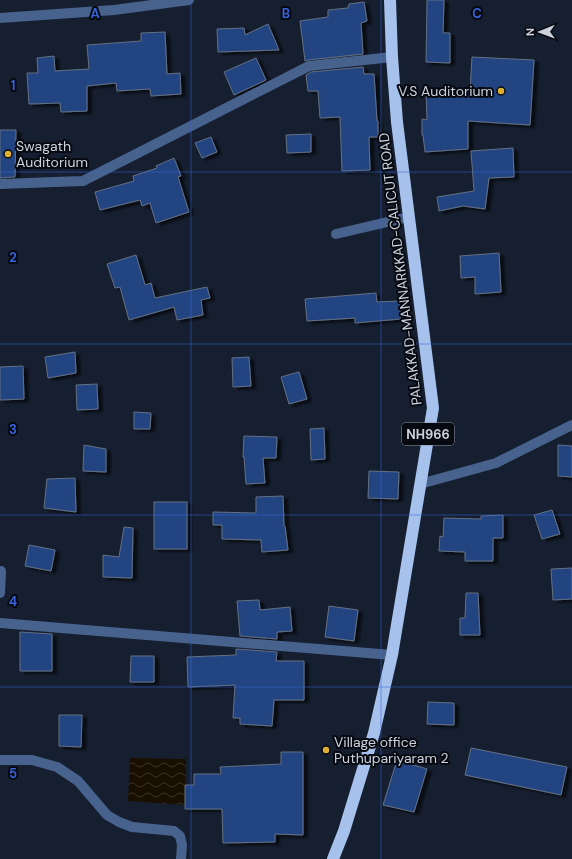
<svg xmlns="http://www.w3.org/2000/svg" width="572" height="859" viewBox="0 0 572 859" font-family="'DM Sans',sans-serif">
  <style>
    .water { fill: url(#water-waves) }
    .building { fill: #214481; stroke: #647084; filter: url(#shadow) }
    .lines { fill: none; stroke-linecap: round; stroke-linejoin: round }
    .minor { stroke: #48628e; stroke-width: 10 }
    .highway { stroke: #a7c1ed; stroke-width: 12 }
    .grid { fill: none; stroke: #3762d9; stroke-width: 1; stroke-opacity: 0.55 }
    .poi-dot { fill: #deb133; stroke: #060910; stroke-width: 1.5 }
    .labels { text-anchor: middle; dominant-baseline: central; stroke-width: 4; stroke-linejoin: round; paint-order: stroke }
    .shield { fill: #060910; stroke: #9096a0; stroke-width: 1 }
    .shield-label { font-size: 13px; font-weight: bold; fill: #cbd2dd }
    .poi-label { font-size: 14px; fill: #cbd2dd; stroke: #060910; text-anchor: start }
    .street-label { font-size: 14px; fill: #cbd2dd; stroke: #060910 }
    .grid-label { font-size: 13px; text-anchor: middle; font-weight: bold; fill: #3762d9; stroke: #060910; stroke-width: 4; stroke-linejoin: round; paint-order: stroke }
  </style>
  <defs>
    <pattern id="water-waves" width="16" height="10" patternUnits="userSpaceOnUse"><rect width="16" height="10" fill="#190f00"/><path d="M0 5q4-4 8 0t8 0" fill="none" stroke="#393125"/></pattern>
    <filter id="shadow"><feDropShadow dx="4.5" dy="2.5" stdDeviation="1" flood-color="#0009"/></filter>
  </defs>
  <rect width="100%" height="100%" fill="#161f30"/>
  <path class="water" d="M130,758l56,1 -1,46 -57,-4z"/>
  <g class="building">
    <path d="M427,0h17l-1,33h7v30l-24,-1z"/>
    <path d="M364,2l3,19 -6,2 2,31 -55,6 -3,1 -5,-40 28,-4v-7l20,-2 1,-4z"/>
    <path d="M268,24l11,26 -61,2 -1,-23 27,-1 1,7z"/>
    <path d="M165,32l2,42 13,-1 1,21 -30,2 -1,-7 -33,2 -1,-8 -29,3v25l-26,1 -1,-9 -31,1 -2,-31h11l-1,-15 17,-2 1,15 34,-2 -2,-24 54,-4v-8z"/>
    <path d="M472,57l62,3 -4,65 -62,-4v28l-43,3 -2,-17h-1v-16l5,1 -1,-28 44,-1z"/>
    <path d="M256,58l10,22 -32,15 -10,-23z"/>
    <path d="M363,67l1,7h10l3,47h1v16h-9l1,33 -28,1 -2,-54 -20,1 -2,-27h-10l-2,-16 5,-3z"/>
    <path d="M0,130h16l-1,47 -15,1z"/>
    <path d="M311,134v18l-24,1 -1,-18z"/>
    <path d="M211,137l6,15 -15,6 -7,-15z"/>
    <path d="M513,148l1,29 -25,1 -4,31 -22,-3 -24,5 -2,-14 37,-6 -3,-40z"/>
    <path d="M174,158l7,18 -3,1 11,35 -33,11 -6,-20 -8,3 -2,-6 -40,10 -5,-18 39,-11 -1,-5 24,-8 -1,-2z"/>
    <path d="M499,253l2,39 -26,2v-17l-14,1 -1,-22z"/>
    <path d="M136,255l9,30 6,-2 4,15 52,-11 3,11 -9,2 2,15 -26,5 -3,-13 -45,13 -9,-33 -5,1 -8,-24z"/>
    <path d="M376,293l1,9 22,-1 2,18 -46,4v-5l-48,3 -2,-22z"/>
    <path d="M75,352l1,21 -28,5 -3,-21z"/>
    <path d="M249,357l2,29 -18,1 -1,-29z"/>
    <path d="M23,366l1,33 -24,1v-33z"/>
    <path d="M299,372l8,27 -18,5 -8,-27z"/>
    <path d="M97,384l1,25 -21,1 -1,-25z"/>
    <path d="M134,412l17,1 -1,16h-16z"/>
    <path d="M324,428l1,31 -14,1 -1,-31z"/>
    <path d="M244,436l33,1 -1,21h-13l2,25 -19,1 -2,-27h-1z"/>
    <path d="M84,445l22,4v23l-23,-1z"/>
    <path d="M558,445l14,1v31l-14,-1z"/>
    <path d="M369,471l30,1 -1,27 -30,-1z"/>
    <path d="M75,478l1,34 -32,-4 3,-29z"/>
    <path d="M283,496l1,30h1l3,24 -26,2 -1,-12 -39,-1v-14h-9v-13l43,1v-16z"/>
    <rect x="154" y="502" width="33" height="47"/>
    <path d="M552,510l8,24 -18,5 -8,-24z"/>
    <path d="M503,515v23h-10v23h-28v-9l-26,-1 1,-15 3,1 1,-19 37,1v-3z"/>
    <path d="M124,527l9,1 -1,50 -29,-1v-22l16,2z"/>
    <path d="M29,545l26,5 -4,21 -26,-5z"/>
    <path d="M572,568v31l-19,1 -2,-31z"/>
    <path d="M466,593h12l2,42h-20v-17h5z"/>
    <path d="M259,600l1,10 30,-3 2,24 -15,1v7l-37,-3 -3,-35z"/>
    <path d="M329,606l29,4 -4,31 -29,-4z"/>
    <path d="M20,632l32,2v37h-32z"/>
    <path d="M236,649l41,3 -1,9h28v39h-30l-2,26 -32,-2v-6h-7l2,-33 -47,2 -1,-30 49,-2z"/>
    <path d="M131,656h23v26h-24z"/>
    <path d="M428,702l26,1v22l-27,-1z"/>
    <path d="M59,715h23l-1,32 -22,-1z"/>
    <path d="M471,748l96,19 -6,28 -96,-20z"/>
    <path d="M281,752h22v83l-28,-1v8l-52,1 -1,-34h-37v-24h9v-11h27l-1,-7 61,-3z"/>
    <path d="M397,760l30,9 -13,43 -31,-7z"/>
  </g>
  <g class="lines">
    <g class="minor">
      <path d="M0,18l114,-8 75,-10"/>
      <path d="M0,184l83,-3 226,-115 83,-9"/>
      <path d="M336,234l73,-17"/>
      <path d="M420,484l76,-21 76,-38"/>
      <path d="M0,571h1l-1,22"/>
      <path d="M0,623l392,32"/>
      <path d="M0,760h32l25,7 21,14 29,34 12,7 13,5 42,4 6,5 2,9 -1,14"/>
    </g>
    <path class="highway" d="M333,859l11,-28 30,-98 18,-78 41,-247 -36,-286 -5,-65 -2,-57"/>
  </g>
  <path class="grid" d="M191,0v859M381,0v859M0,172h572M0,344h572M0,515h572M0,687h572"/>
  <g class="poi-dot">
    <circle cx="501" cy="91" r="4"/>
    <circle cx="8" cy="154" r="4"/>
    <circle cx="326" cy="750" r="4"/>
  </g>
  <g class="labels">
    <rect class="shield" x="402" y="423" width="52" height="22" rx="3"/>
    <g class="shield-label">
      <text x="428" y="434">NH966</text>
    </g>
    <g class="poi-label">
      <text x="493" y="91" text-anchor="end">V.S Auditorium</text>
      <text x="16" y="146">Swagath<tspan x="16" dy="16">Auditorium</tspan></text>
      <text x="334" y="742">Village office<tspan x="334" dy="16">Puthupariyaram 2</tspan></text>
    </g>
    <g class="street-label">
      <text transform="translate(400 269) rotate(-97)">PALAKKAD-MANNARKKAD-CALICUT ROAD</text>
    </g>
  </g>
  <g class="grid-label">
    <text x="95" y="18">A</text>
    <text x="286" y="18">B</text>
    <text x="477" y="18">C</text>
    <text x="13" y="90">1</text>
    <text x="13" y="262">2</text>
    <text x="13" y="434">3</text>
    <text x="13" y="606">4</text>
    <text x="13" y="778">5</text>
  </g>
  <g transform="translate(540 32) rotate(269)" stroke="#060910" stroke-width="3" paint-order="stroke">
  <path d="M0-3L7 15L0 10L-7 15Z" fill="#cbd2dd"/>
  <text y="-6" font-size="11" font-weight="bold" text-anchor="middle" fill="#cbd2dd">N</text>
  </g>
</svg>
